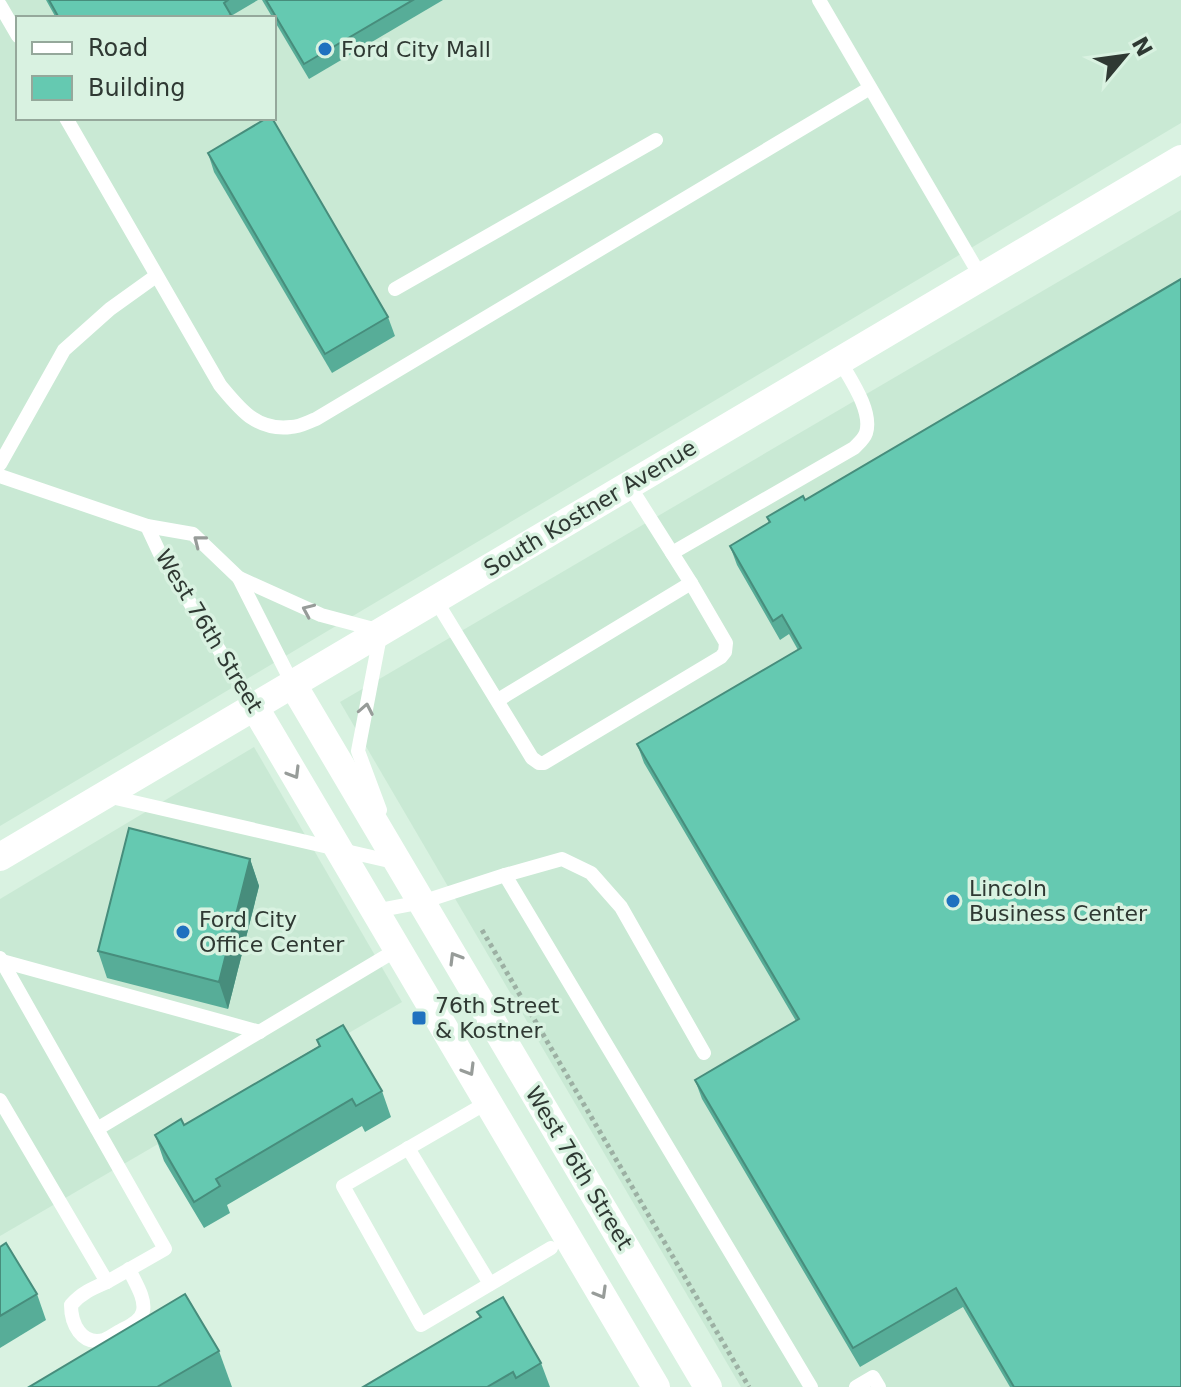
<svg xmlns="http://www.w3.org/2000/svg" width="1181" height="1387" viewBox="0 0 1181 1387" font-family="'DejaVu Sans',sans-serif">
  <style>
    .built { fill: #c9e9d4; fill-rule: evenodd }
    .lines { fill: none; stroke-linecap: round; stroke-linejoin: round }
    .path { stroke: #9cb0a3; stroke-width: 5; stroke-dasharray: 4 4; stroke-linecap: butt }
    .service { stroke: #fff; stroke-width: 14 }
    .minor { stroke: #fff; stroke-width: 28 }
    .wall { fill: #57ad98 }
    .shaded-wall { fill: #478d7c }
    .building { fill: #65c9b1; stroke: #478d7c; stroke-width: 2 }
    .oneway { stroke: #979c99 }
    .poi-dot { fill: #1f71bf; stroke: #d9f2e1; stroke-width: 3 }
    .labels { text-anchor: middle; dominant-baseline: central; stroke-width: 7; stroke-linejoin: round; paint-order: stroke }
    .poi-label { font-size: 22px; fill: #2f3933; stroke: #d9f2e1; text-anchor: start }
    .street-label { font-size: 22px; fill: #2f3933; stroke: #d9f2e1 }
  </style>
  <rect width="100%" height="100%" fill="#d9f2e1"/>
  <g class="built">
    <path d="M0,0h1181v123l-1181,703zM18,18h256v100h-256z"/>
    <path d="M1181,210v1177h-440l-401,-685z"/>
    <path d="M254,747l148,255 -402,234v-337z"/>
  </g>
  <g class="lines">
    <path class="path" d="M482,930l267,457"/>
    <g class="service">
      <path d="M819,0l162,277"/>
      <path d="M0,5l18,31"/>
      <path d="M66,118l154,267c20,24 36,46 71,42 8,0 17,-5 25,-8l554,-331"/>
      <path d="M395,289l261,-149"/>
      <path d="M0,464l64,-114 46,-41 46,-33"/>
      <path d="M0,476l147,50 46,8 46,44 53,105"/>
      <path d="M147,526l14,30 93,150"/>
      <path d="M672,553l182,-105c5,-5 10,-9 12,-15 7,-22 -16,-54 -26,-72"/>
      <path d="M239,578l82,37 60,16 -23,120 22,59"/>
      <path d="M435,599l97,159 7,5h5l177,-106 4,-5 1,-9 -35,-60 -62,-98"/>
      <path d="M498,700l193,-117"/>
      <path d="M107,796l291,67"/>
      <path d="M505,875l57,-16 29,14 30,34 83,146"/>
      <path d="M375,911l47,-9 83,-27 306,512"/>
      <path d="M0,958l165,291 -58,33 -107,-182"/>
      <path d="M2,961l258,71"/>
      <path d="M488,1102l-145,84 78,139 130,-77"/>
      <path d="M97,1129l301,-180"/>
      <path d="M408,1148l82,136"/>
      <path d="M107,1282c-14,6 -26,11 -36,23 0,18 10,41 33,35 5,-2 11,-6 16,-9 9,-5 21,-10 23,-20 3,-13 -9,-30 -14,-42"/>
      <path d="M856,1387l17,-10 6,10"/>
    </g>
    <g class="minor">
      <path d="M292,683l416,704"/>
      <path d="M254,706l402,681"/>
      <path d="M0,857l1181,-698"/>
    </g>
  </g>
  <g class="wall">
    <path d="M46,0h212l-27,16 1,2h-176z"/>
    <path d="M262,0h181l-134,79z"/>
    <path d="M208,153l180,164 7,19 -63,37 -118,-201z"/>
    <path d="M767,517l414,870h-171l-47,-80 -103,60 -158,-268 -7,-19 101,-59 -152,-258 -7,-19 161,-94 -9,-16 -9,6 -43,-75 -7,-19 39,-23z"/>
    <path d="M250,859l9,27 -31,123 -121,-31 -9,-27z"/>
    <path d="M317,1040l65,51 9,26 -26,15 -3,-6 -135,79 3,8 -26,15 -40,-67 -9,-26 29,-10 135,-79z"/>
    <path d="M0,1247l37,47 9,26 -46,28z"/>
    <path d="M477,1312l64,51 9,24h-187l117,-69z"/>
    <path d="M219,1351l13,36h-203z"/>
  </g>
  <path class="shaded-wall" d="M250,859l9,27 -31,123 -9,-27z"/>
  <g class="building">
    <path d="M49,0h179l-4,3 7,12 -6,3h-166z"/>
    <path d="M266,0h147l-109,64z"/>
    <path d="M267,118h5l116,199 -63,37 -117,-201z"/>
    <path d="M1181,279v1108h-167l-58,-99 -103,60 -158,-268 104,-61 -162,-275 164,-96 -19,-33 -9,6 -43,-75 40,-24 -3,-5 36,-21 2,4z"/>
    <path d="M129,828l121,31 -31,123 -121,-31z"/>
    <path d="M343,1025l39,66 -26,15 -4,-7 -136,80 4,7 -26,16 -39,-67 26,-16 3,6 136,-79 -3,-6z"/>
    <path d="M6,1243l31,51 -37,22v-69z"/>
    <path d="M185,1294l34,57 -62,36h-128z"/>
    <path d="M503,1297l38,66 -25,15 -3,-6 -26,15h-124l118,-70 -4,-5z"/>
  </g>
  <defs><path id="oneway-chevron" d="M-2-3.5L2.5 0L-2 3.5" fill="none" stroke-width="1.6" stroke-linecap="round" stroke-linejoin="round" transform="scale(2)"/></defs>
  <g class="oneway">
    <use href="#oneway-chevron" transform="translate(199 541) rotate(-142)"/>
    <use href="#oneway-chevron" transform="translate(308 610) rotate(-156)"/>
    <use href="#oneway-chevron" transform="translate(366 709) rotate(-79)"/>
    <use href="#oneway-chevron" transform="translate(294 773) rotate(59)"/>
    <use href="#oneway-chevron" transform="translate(455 958) rotate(-121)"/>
    <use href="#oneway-chevron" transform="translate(469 1070) rotate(59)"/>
    <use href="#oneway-chevron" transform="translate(601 1293) rotate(60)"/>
  </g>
  <g class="poi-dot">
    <circle cx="325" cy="49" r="8"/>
    <circle cx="953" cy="901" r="8"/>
    <circle cx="183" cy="932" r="8"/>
    <rect x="411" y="1010" width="16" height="16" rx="4"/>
  </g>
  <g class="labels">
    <g class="poi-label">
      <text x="341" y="49">Ford City Mall</text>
      <text x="969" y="888">Lincoln<tspan x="969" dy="25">Business Center</tspan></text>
      <text x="199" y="919">Ford City<tspan x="199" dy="25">Office Center</tspan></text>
      <text x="435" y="1005">76th Street<tspan x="435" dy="25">&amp; Kostner</tspan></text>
    </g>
    <g class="street-label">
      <text transform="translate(590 508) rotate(-31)">South Kostner Avenue</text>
      <text transform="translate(209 631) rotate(59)">West 76th Street</text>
      <text transform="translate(579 1168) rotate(59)">West 76th Street</text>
    </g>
  </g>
  <rect x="16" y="16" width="260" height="104" fill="#d9f2e1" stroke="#95a89b" stroke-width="2"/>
  <rect x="32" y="42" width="40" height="12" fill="#ffffff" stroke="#95a89b" stroke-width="2"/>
  <text x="88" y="56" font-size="24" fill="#2f3933">Road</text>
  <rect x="32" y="76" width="40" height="24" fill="#65c9b1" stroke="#95a89b" stroke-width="2"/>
  <text x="88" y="96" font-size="24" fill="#2f3933">Building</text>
  <g transform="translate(1125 56) rotate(61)" stroke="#d9f2e1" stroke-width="6" paint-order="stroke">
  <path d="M0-6L14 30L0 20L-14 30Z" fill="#2f3933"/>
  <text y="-12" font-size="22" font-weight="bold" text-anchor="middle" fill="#2f3933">N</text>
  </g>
</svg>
